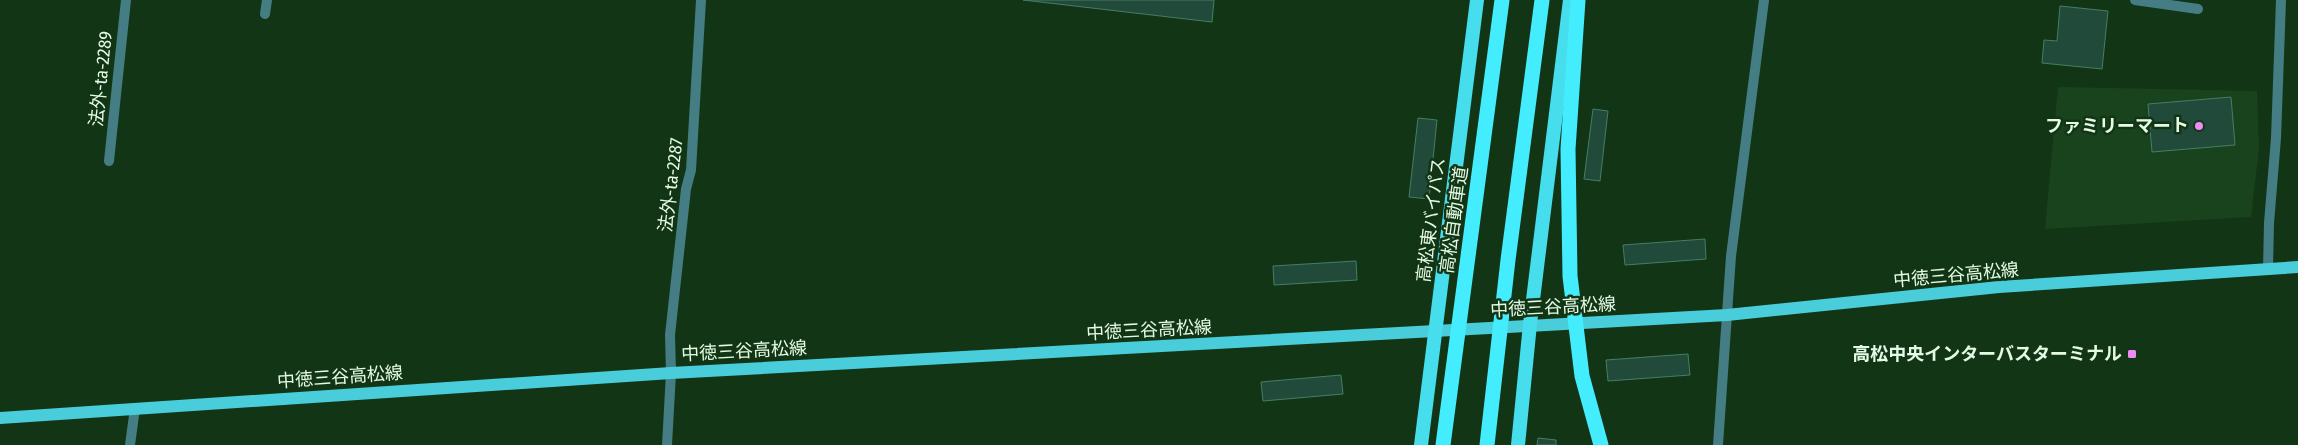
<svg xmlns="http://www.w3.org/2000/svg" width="2298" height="445" viewBox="0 0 2298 445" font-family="'Fira Sans Condensed','Noto Sans JP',sans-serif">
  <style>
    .built { fill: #19431d }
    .building { fill: #224a3a; stroke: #457d65 }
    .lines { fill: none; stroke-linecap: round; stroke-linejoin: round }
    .service { stroke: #457d84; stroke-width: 10 }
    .minor { stroke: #457d84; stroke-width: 10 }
    .primary { stroke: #49cddb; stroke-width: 12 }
    .trunk { stroke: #46ddec; stroke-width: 14 }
    .motorway { stroke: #44edfe; stroke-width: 15 }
    .poi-dot { fill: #f08bf6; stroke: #123615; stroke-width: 2 }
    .labels { text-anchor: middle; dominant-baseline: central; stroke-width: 5; stroke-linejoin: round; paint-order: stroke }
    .street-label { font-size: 18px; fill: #e5fae5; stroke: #123615 }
    .poi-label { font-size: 18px; font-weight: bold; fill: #e5fae5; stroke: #123615; text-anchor: end }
  </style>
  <rect width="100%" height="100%" fill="#123615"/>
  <path class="built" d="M2058,87l199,4 2,58 -8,68 -206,12z"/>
  <g class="building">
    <path d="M1023,0h191l-2,22z"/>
    <path d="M2060,6l48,5 -6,58 -60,-6 2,-23 13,1z"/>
    <path d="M2231,97l4,48 -83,7 -4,-48z"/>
    <path d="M1593,109l15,2 -8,70 -16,-2z"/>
    <path d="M1418,118l19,2 -8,79 -20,-2z"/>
    <path d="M1705,239l1,20 -81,6 -2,-20z"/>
    <path d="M1356,261l1,19 -83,5 -1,-19z"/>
    <path d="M1688,354l2,21 -82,6 -2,-21z"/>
    <path d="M1341,375l2,19 -80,7 -2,-19z"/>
    <path d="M1538,438l18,2v5h-19z"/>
  </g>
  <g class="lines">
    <g class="service">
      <path d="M2135,0l63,9"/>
      <path d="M671,373l-1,-38 16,-146 5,-19 10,-170"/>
    </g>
    <g class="minor">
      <path d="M265,14l2,-14"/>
      <path d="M109,161l17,-161"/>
      <path d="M2268,269l1,-46 7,-85 5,-138"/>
      <path d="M130,445l5,-37"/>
      <path d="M667,445l4,-72"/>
      <path d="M1718,445l13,-189 33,-256"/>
    </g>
    <path class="primary" d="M0,418l671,-45 1056,-58 272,-28 299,-20"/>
    <g class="trunk">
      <path d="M1421,445l56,-445"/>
      <path d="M1518,445l12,-121 40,-324"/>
    </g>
    <g class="motorway">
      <path d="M1578,0l-10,149 2,127 12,100 19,69"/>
      <path d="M1443,445l59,-445"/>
      <path d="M1487,445l21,-185 34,-260"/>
    </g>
  </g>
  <g class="poi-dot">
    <circle cx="2199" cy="126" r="5"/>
    <rect x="2127" y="349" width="10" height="10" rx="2.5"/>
  </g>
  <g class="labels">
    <g class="street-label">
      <text transform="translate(101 79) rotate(-84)">法外-ta-2289</text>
      <text transform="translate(671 185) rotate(-83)">法外-ta-2287</text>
      <text transform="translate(1431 220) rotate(-83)">高松東バイパス</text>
      <text transform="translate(1454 220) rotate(-82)">高松自動車道</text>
      <text transform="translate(1956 275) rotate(-5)">中徳三谷高松線</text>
      <text transform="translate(1553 307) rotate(-3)">中徳三谷高松線</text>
      <text transform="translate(1149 330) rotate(-3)">中徳三谷高松線</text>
      <text transform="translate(744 351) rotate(-3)">中徳三谷高松線</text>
      <text transform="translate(340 377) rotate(-4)">中徳三谷高松線</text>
    </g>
    <g class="poi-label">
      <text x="2189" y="126">ファミリーマート</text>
      <text x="2122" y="354">高松中央インターバスターミナル</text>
    </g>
  </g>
</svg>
